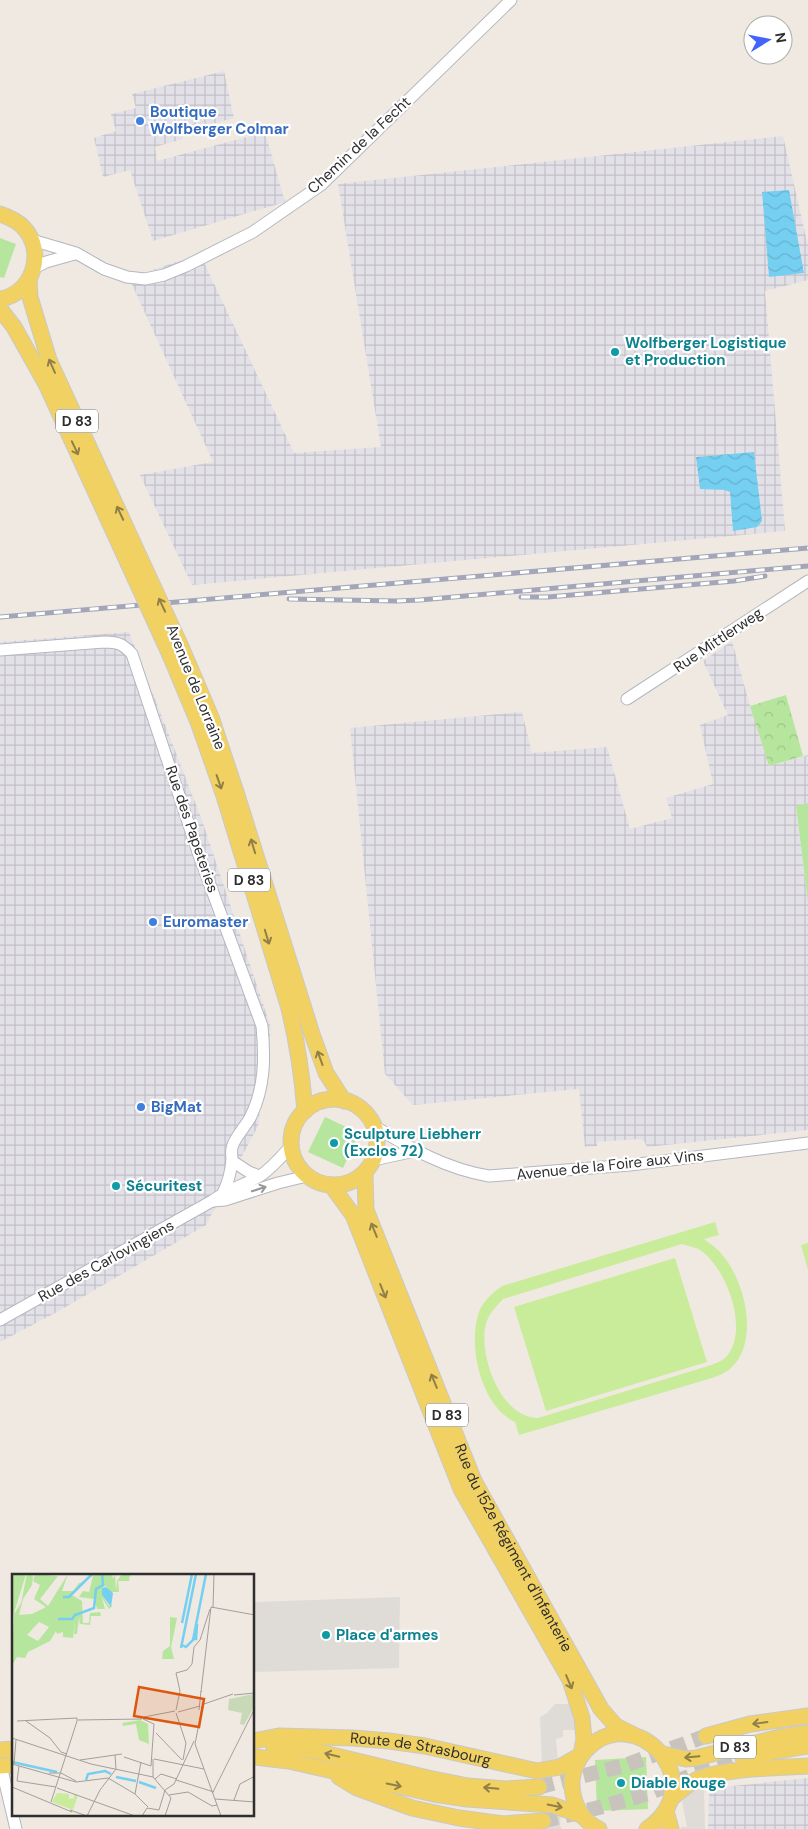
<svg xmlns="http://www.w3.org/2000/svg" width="808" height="1829" viewBox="0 0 808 1829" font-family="'DM Sans',sans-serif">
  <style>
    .industrial { fill: url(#industrial-grid) }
    .grass { fill: #b6e59e }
    .forest { fill: url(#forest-crowns) }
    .pitch { fill: #c9ec9a; fill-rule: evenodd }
    .plaza { fill: #dfdcd8 }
    .water { fill: url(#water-waves) }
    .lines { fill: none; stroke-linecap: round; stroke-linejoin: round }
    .major-tunnel { stroke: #c8c4bd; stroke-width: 15; stroke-dasharray: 15 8; stroke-linecap: butt }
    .minor-casing { stroke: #b4b7c1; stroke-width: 13 }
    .major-casing { stroke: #c9c9c9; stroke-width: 17 }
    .minor { stroke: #fff; stroke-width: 11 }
    .major { stroke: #f2d163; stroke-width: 15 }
    .rail-casing { stroke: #a3a6b8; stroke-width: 5 }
    .rail { stroke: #fff; stroke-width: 3; stroke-dasharray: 9; stroke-linecap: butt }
    .major-bridge-casing { stroke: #c9c9c9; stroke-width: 17; stroke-linecap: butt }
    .major-bridge { stroke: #f2d163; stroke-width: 15 }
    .oneway { stroke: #908048 }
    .oneway2 { stroke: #969696 }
    .shop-dot { fill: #3f7fe0; stroke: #fff; stroke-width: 2 }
    .culture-dot { fill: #0f9aa8; stroke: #fff; stroke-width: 2 }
    .labels { text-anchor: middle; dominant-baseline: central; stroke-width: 4.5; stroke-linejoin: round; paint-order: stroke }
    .shield { fill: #fff; stroke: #6d6d6d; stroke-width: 1 }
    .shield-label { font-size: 14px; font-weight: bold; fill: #2e2e2e }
    .shop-label { font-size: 15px; font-weight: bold; fill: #366cbe; stroke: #fff; text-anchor: start }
    .street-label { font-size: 15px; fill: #2e2e2e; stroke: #fff }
    .culture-label { font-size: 15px; font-weight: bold; fill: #0d838f; stroke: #fff; text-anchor: start }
    .inset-river { fill: none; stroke: #75cff0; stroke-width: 2.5 }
    .inset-road { fill: none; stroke: #a29e99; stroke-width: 1 }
    .view { fill: #df570e; fill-opacity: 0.15; stroke: #df570e; stroke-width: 2.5 }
    .inset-edge { fill: none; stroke: #2e2e2e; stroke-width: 2.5 }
  </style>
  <defs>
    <pattern id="industrial-grid" width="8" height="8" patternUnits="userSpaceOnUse" patternTransform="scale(1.25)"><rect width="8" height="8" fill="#e3e1e8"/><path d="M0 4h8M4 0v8" fill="none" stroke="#c3c1c7"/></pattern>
    <pattern id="forest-crowns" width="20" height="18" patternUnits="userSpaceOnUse" patternTransform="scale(1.25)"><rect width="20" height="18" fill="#b6e59e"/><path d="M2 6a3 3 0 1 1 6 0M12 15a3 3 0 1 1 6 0" fill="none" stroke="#9dc588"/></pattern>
    <pattern id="water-waves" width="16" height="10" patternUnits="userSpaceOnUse" patternTransform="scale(1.25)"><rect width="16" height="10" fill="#75cff0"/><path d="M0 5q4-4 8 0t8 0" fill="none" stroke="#66b2ce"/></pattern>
  </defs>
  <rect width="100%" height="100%" fill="#efe9e1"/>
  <g class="industrial">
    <path d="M224,71l10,47 -52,14 1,7 -28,8 2,14 108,-29 20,70 -132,39 -23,-71 -27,7 -9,-39 22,-7 -5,-17 25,-6 -4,-14z"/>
    <path d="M783,136l25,110v34l-43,11 20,240 -593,54 -52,-110 73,-13 -84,-184 71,-24 94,199 87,-6 -43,-263z"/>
    <path d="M129,632l73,188 69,208 -13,98 -52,99 -149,87 -57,30v-700z"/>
    <path d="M732,641l18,65 19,60 39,-11v48l-12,4 12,95v228l-161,17 -3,-6 -5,-2 -42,3v4l-12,1 -6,-58 -166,16 -28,-31 -35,-346 172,-16 10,41 75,-6 23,82 42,-11 -6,-20 47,-14 -13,-59 28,-10 -25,-54z"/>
    <path d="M808,1778v51h-100l1,-35 14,-7z"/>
  </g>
  <g class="grass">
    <path d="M0,238l16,6 -12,34 -4,-1z"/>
    <path d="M808,803v99l-12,-96z"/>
    <path d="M325,1117l34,16 -16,35 -35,-16z"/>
    <path d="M646,1757l2,52 -51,2 -2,-51z"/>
  </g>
  <path class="forest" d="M786,695l17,61 -34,10 -19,-60z"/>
  <g class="pitch">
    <path d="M715,1222l4,13 -15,4c5,4 11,8 15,12 26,27 42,91 11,118 -5,4 -12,7 -18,9l-193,57 -4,-13c-33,-15 -47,-73 -37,-107 4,-13 13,-21 24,-29zM682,1244c6,2 13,3 18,6 27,18 50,81 26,107 -5,5 -12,7 -18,9l-170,52c-37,0 -58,-60 -53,-90 2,-13 10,-20 18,-29z"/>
    <path d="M808,1243v27l-7,-25z"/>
    <path d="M675,1258l32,104 -161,49 -32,-104z"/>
  </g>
  <g class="plaza">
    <path d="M400,1597l-1,71 -145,4v-70z"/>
    <path d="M555,1704h15l6,26h-13v7l-7,2 2,22 -16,4 -2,-48 7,-4z"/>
    <path d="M704,1785l1,44h-24v-2h6l-5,-25 3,-5z"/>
    <path d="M543,1811l18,2 -1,12 2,4h-18z"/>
  </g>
  <g class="water">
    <path d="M789,190l15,83 -35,4 -7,-85z"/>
    <path d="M754,452l8,69 -5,6 -24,4 -3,-39 -5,-2 -25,-1 -4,-32z"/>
  </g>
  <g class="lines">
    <g class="major-tunnel">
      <path d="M539,1787l87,-22 80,-29"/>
      <path d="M543,1821l54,-13 50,-14 62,-26 34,-10"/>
    </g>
    <g class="minor-casing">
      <g id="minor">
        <path d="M32,240l44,13 28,16 23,8 18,2 19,-4 22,-9 67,-34 68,-47 190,-185"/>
        <path d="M34,268l12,-6 29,-8"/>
        <path d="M0,650l104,-8c14,0 19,2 28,12l67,201 63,171c3,31 3,61 -11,90 -4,9 -18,23 -19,32 -1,4 0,8 0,12 -1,11 -4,23 -9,33"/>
        <path d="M627,699l181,-118"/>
        <path d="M374,1126c36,22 72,43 115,50l141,-11 178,-22"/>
        <path d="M373,1160l42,-9"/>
        <path d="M232,1161l17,11 10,4"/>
        <path d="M213,1201l12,-1 53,-17 29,-7"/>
        <path d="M0,1320l212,-119c15,-11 32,-16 48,-25 12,-8 22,-20 31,-30"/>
        <path d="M1,1766l15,63"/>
      </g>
    </g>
    <g class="major-casing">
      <g id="major">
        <path d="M0,214c9,3 18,7 24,14 22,24 9,66 -24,71"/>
        <path d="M29,280l1,17 19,63 91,198"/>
        <path d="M0,309l14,18 32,57 82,179"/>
        <path d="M182,649l29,68 25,75 76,242 14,39 18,28"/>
        <path d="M170,655l28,67 26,74 64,209c9,35 14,69 17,106"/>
        <circle cx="334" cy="1142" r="43"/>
        <path id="s1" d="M365,1173l1,37 108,271 127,228 15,17 18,9"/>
        <path d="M331,1185l22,30 108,274 109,191 12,38 2,21 -3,16"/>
        <path d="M706,1736l44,-12 58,-8"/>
        <path id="s2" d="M254,1741l25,-5 74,2 36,3 36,5 112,25 23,-4 21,-12"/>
        <path d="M273,1745l34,4 121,29 40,8 38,3 33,-2"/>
        <path d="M0,1750l14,-1"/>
        <path d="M663,1754l23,5 10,-1 84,-21 28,-4"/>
        <path d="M254,1757l35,4 145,33 33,5 85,6 29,10"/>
        <path d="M743,1758l34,-7 31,-5"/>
        <path d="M0,1766l14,-1"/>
        <path d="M339,1777l18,11 55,20 47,10 44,6 40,-3"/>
        <path d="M672,1798c8,-7 17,-15 28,-20 29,-10 77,-10 108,-12"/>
        <path d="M666,1811l5,18"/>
        <path d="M599,1829c-17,-8 -26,-25 -27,-43 -1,-12 5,-26 13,-35 50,-54 129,32 62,78"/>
      </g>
    </g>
    <use href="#minor" class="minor"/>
    <use href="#major" class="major"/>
    <g class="rail-casing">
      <g id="rail">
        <path d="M521,597h27l186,-16 31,-5"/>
        <path d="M289,599l107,2 24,-1 388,-34"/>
        <path d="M0,617l808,-69"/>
      </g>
    </g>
    <use href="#rail" class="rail"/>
    <g class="major-bridge-casing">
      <g id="major-bridge">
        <path d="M140,558l42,91"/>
        <path d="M128,563l42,92"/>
      </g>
    </g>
    <use href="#major-bridge" class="major-bridge"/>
  </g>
  <defs><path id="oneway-shaft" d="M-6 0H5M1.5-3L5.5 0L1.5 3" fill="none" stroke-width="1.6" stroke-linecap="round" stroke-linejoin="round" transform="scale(1.25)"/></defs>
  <g class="oneway">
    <use href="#oneway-shaft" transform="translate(52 366) rotate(-114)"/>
    <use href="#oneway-shaft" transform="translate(75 448) rotate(65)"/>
    <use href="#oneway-shaft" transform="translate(120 513) rotate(-115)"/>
    <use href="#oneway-shaft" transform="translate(162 605) rotate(-115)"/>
    <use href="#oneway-shaft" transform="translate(219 782) rotate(71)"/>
    <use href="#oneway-shaft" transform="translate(253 846) rotate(-107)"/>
    <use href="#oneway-shaft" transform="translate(267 937) rotate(73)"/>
    <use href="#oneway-shaft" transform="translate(320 1058) rotate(-110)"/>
    <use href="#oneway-shaft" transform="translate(374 1230) rotate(-112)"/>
    <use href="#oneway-shaft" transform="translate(383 1291) rotate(68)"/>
    <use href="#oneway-shaft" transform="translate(434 1381) rotate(-112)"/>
    <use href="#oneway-shaft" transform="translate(569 1682) rotate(67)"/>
    <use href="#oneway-shaft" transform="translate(760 1723) rotate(172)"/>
    <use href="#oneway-shaft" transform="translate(332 1755) rotate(-166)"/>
    <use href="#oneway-shaft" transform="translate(692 1757) rotate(175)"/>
    <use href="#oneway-shaft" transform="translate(394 1785) rotate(12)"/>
    <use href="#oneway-shaft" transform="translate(491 1788) rotate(-175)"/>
    <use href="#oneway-shaft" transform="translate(555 1806) rotate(12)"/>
  </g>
  <use class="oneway2" href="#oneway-shaft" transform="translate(259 1189) rotate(-18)"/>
  <g class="shop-dot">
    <circle cx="140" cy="121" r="5"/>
    <circle cx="153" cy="922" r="5"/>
    <circle cx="141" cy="1107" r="5"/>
  </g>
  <g class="culture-dot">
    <circle cx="615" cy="352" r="5"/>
    <circle cx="334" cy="1143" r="5"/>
    <circle cx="116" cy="1186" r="5"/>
    <circle cx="326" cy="1635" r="5"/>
    <circle cx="621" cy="1783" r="5"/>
  </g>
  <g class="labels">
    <g class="shield">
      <rect x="56" y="409.5" width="42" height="23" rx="4"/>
      <rect x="228" y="868.5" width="42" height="23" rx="4"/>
      <rect x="426" y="1403.5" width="42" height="23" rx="4"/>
      <rect x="714" y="1735.5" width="42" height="23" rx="4"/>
    </g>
    <g class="shield-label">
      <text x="77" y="421">D 83</text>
      <text x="249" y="880">D 83</text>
      <text x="447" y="1415">D 83</text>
      <text x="735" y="1747">D 83</text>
    </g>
    <g class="shop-label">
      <text x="150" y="112">Boutique<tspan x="150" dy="17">Wolfberger Colmar</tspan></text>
      <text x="163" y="922">Euromaster</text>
      <text x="151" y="1107">BigMat</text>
    </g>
    <g class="street-label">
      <text transform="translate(359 145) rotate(-43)">Chemin de la Fecht</text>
      <text transform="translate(718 640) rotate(-34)">Rue Mittlerweg</text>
      <text transform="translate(196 687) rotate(68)">Avenue de Lorraine</text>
      <text transform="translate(192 829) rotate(71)">Rue des Papeteries</text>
      <text transform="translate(610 1165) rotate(-6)">Avenue de la Foire aux Vins</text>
      <text transform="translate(106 1261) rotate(-29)">Rue des Carlovingiens</text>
      <text stroke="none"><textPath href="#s1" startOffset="406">Rue du 152e Régiment d'Infanterie</textPath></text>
      <text stroke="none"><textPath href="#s2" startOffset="168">Route de Strasbourg</textPath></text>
    </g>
    <g class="culture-label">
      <text x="625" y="343">Wolfberger Logistique<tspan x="625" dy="17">et Production</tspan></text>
      <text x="344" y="1134">Sculpture Liebherr<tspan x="344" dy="17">(Exclos 72)</tspan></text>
      <text x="126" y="1186">Sécuritest</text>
      <text x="336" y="1635">Place d'armes</text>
      <text x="631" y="1783">Diable Rouge</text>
    </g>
  </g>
  <g transform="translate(12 1574)">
    <rect width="242" height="242" fill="#efe9e1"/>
    <path d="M158,43l7,1 -6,29 3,12h-12l1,-8 7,-5zM128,146l8,4 1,20 -10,-4 -3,-16 -13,2 -1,-3z" fill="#b6e59e"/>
    <path d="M0,0h14l-13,42 -1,14zM15,0h6l-1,11 -9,14 -4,16 13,-1 14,-7 -12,-8 6,-14 -7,-4 2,-7 23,2 -18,23 8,7 20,-32 -6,17h11l6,-8 5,-1 -12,13 10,6 1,22h6l1,-10 10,-1 1,4h-10l-1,9 -10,-1v3l-1,-10 -2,17h-3l1,-15 -2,19 -10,-1v-5l-6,2 -1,-3 -6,10 -22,11 -3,6 -8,-1 -5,8 2,-51 7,-11zM27,48l10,5 -11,14 -11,-6zM79,0h21l1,5 2,-5 1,17 1,-10 5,-7h8l-1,7h-11l1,11h-9l-4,-6 -3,1 -1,8 7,11 4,-1 -4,4 -7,-11 3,11h-8l-3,-10 -15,-2 4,-6 6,1 4,-16 -9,5z" fill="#b6e59e" fill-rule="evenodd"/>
    <path d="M242,120v13l-10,18 -4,-1 2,-11 -14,-3 1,-11z" fill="#c8d9b8"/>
    <path d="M45,219l12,1v5l5,-1v-4l4,1 -5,15 -21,-8z" fill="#c9ec9a"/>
    <path d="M94,13l7,6 -2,14 -9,-12v-7z" fill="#75cff0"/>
    <path class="inset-river" d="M51,23h6l23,-23M46,45h14l3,-4 19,-7 2,-19 7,-4 -1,-11M170,49l10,-49M182,65h2l1,-15M170,71l4,2 7,-7 13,-66M169,74l15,-74M0,188l45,10M104,203l20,4M74,206l2,-6 17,-3 6,3M127,208l17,6"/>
    <path class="inset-road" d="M199,33l44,8M201,34l1,-34M189,118l10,-85M222,121l21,-2M189,134l3,-4 29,-10M190,134l-7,36 26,72M164,136l4,-19 -4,-18 11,-3 5,-6 2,-17 6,-7 10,-31M187,136l2,-19M166,138l22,-6M164,139l10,30 -3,17M132,143l31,-6M66,146l64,-1M5,147l60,-3v3M14,147l24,17 11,14 6,2M144,159l26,27M0,164l79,26 62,13 18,21 -6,18M112,183l27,9 3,-42 -11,-5M142,185l50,10M68,186l42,-6M0,190l64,18 32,-4M2,190l2,-24M37,199h12l15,8M141,203v-18M96,204l27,16 13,13M143,205l6,-5 16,5M164,206l38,12M5,207l39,6M5,207l2,-15M0,213l60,25M45,214l78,28M153,216l9,-6 20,-43M201,218l42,-84M123,220l6,-32M157,221l19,-3 24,14 5,-1M203,225l40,3M222,226l6,-16 15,-8M39,228l26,-81M58,236l17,6M75,242l13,-26 16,-21 -1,-14M130,242l5,-8 12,2 6,-20"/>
    <path class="view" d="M127,113l65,12 -5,28 -65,-11z"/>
    <rect width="242" height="242" class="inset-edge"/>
  </g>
  <g transform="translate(768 40) rotate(80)"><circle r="24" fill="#ffffff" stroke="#ababab"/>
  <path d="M0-4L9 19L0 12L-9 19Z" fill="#4264fb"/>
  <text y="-8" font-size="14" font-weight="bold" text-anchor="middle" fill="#2e2e2e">N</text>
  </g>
</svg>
